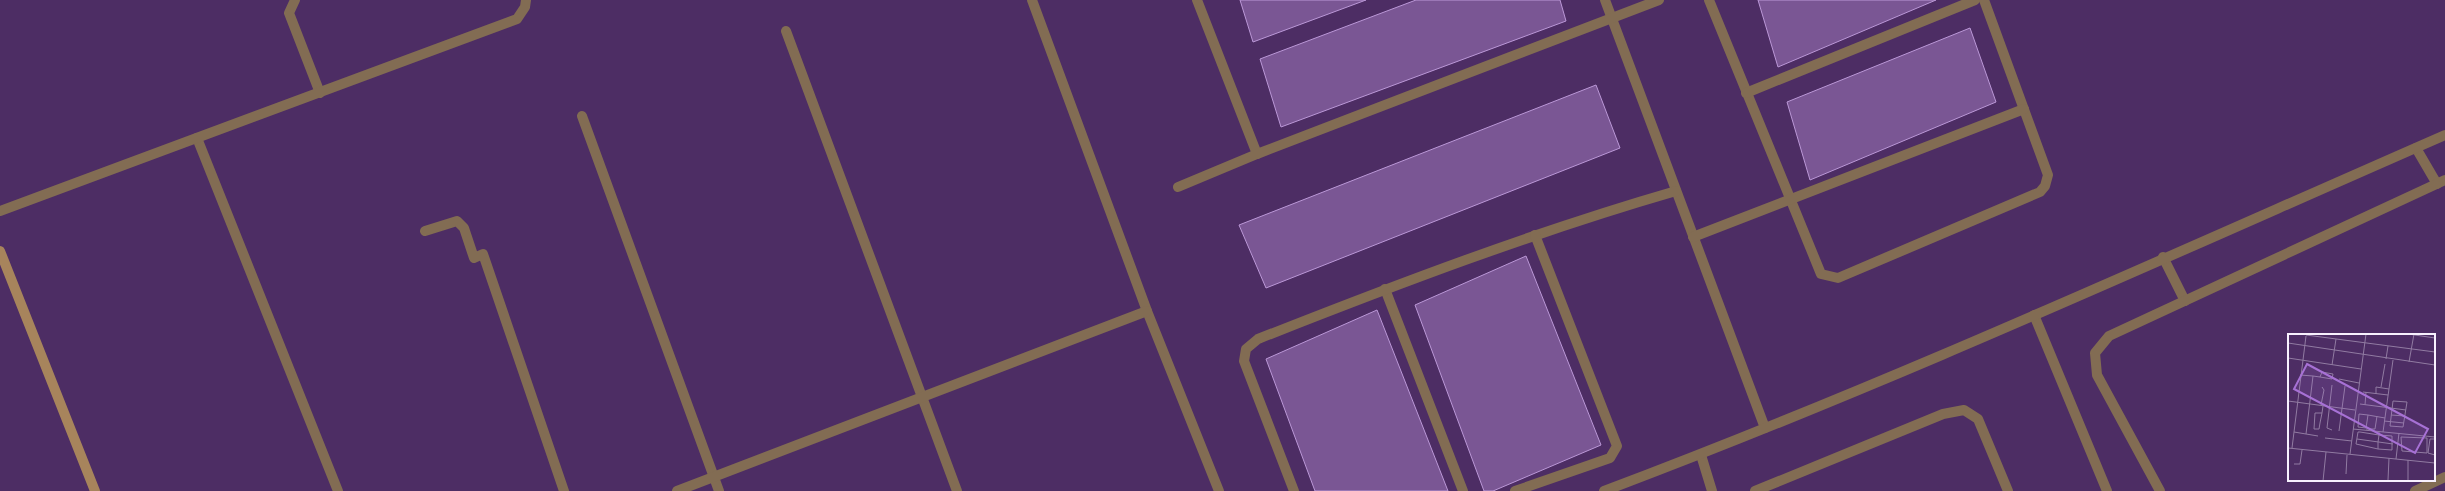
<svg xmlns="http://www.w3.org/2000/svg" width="2445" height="491" viewBox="0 0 2445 491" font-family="Jost,sans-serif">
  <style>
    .building { fill: #7a5694; stroke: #bb98d7 }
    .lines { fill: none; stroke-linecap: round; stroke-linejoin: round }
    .street { stroke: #826c53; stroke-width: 10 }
    .secondary { stroke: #a7845c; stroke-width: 10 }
    .inset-road { fill: none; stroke: #917ba2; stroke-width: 1 }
    .view { fill: #a771d5; fill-opacity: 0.15; stroke: #a771d5; stroke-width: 2 }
    .inset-edge { fill: none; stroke: #f8f1fe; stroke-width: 2 }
  </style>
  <rect width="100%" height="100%" fill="#4d2d64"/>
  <g class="building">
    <path d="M1240,0h126l-113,42z"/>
    <path d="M1416,0h144l6,21 -285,106 -21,-68z"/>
    <path d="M1758,0h178l-158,67z"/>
    <path d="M1970,28l26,74 -186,78 -23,-78z"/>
    <path d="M1596,85l24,63 -354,140 -27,-63z"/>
    <path d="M1526,256l75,189 -108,46h-9l-69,-186z"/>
    <path d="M1377,310l71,181h-133l-49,-132z"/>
  </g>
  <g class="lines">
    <g class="street">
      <path d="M295,0l-6,13 31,80"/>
      <path d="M1032,0l115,311 72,180"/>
      <path d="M1197,0l60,154"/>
      <path d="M1605,0l160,428"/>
      <path d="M1709,0l112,274 17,4 202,-86 5,-6 3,-11 -64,-175"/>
      <path d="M786,31l171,460"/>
      <path d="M1746,93l229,-93"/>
      <path d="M582,116l137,375"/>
      <path d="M197,138l141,353"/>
      <path d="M2416,148l21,36"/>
      <path d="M1178,187l79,-33 402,-154"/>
      <path d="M0,211l517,-192 8,-12 1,-7"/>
      <path d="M425,231l32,-10 7,7 10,30 9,-4 81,237"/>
      <path d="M1693,237l331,-128"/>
      <path d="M2163,257l22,44"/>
      <path d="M1385,289l78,202"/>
      <path d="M2034,315l73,176"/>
      <path d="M1701,455l11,36"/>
      <path d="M677,491l470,-180"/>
      <path d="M1294,491l-50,-130 2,-12 12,-10c137,-54 276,-107 418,-148"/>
      <path d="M1515,491l95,-33 7,-12 -82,-211"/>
      <path d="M1604,491c285,-107 562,-234 841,-356"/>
      <path d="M1755,491l188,-77 21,-4 14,9 30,72"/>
      <path d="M2160,491l-63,-116 -2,-22 14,-17 336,-156"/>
      <path d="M2415,491l30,-14"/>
    </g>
    <path class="secondary" d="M0,251l95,240"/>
  </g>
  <g transform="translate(2288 334)">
    <rect width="147" height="147" fill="#4d2d64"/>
    <path class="inset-road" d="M120,0l27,4M18,1l129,17M0,9l147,22M0,24l73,11M98,25l2,-13M121,28l5,-28M44,31l4,-26M12,41l13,1 7,1 12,2 1,-5 -11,-2 -2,5M51,45l20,4M93,53l4,-23M75,58l25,3M88,60v-7l13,2M0,67l67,9M105,67l14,1 -4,25 -13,-1zM72,70l46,6M33,71l3,-15 -2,-3M77,71l1,-13M34,79h-7l-1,16h5l1,-6 2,-10 1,-7M80,81l-2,13 -8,-1 1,-13 9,1 17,3M103,81l14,1M96,87l20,2M65,95l82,8M78,95h9l2,-13M44,96l-5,-2 5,-43M51,97l6,-45M6,98l24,4M95,98l10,-72M18,100l7,-58M113,103l26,1v15l-25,-2zM37,104l27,3M69,105l36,5M147,105h-5l-2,14 7,2M0,114l147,15M4,114l14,-112M90,115l-22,-5 2,-12h2l19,3 13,1v14l-14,-1v-7l1,-7v-3M62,120l16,-120M108,125l3,-26M120,126v21M6,130h6l2,-14M58,140l1,-19M100,146l1,-22M35,147l3,-29"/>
    <path class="view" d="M19,30l121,65 -13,24 -121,-64z"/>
    <rect width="147" height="147" class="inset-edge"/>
  </g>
</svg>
